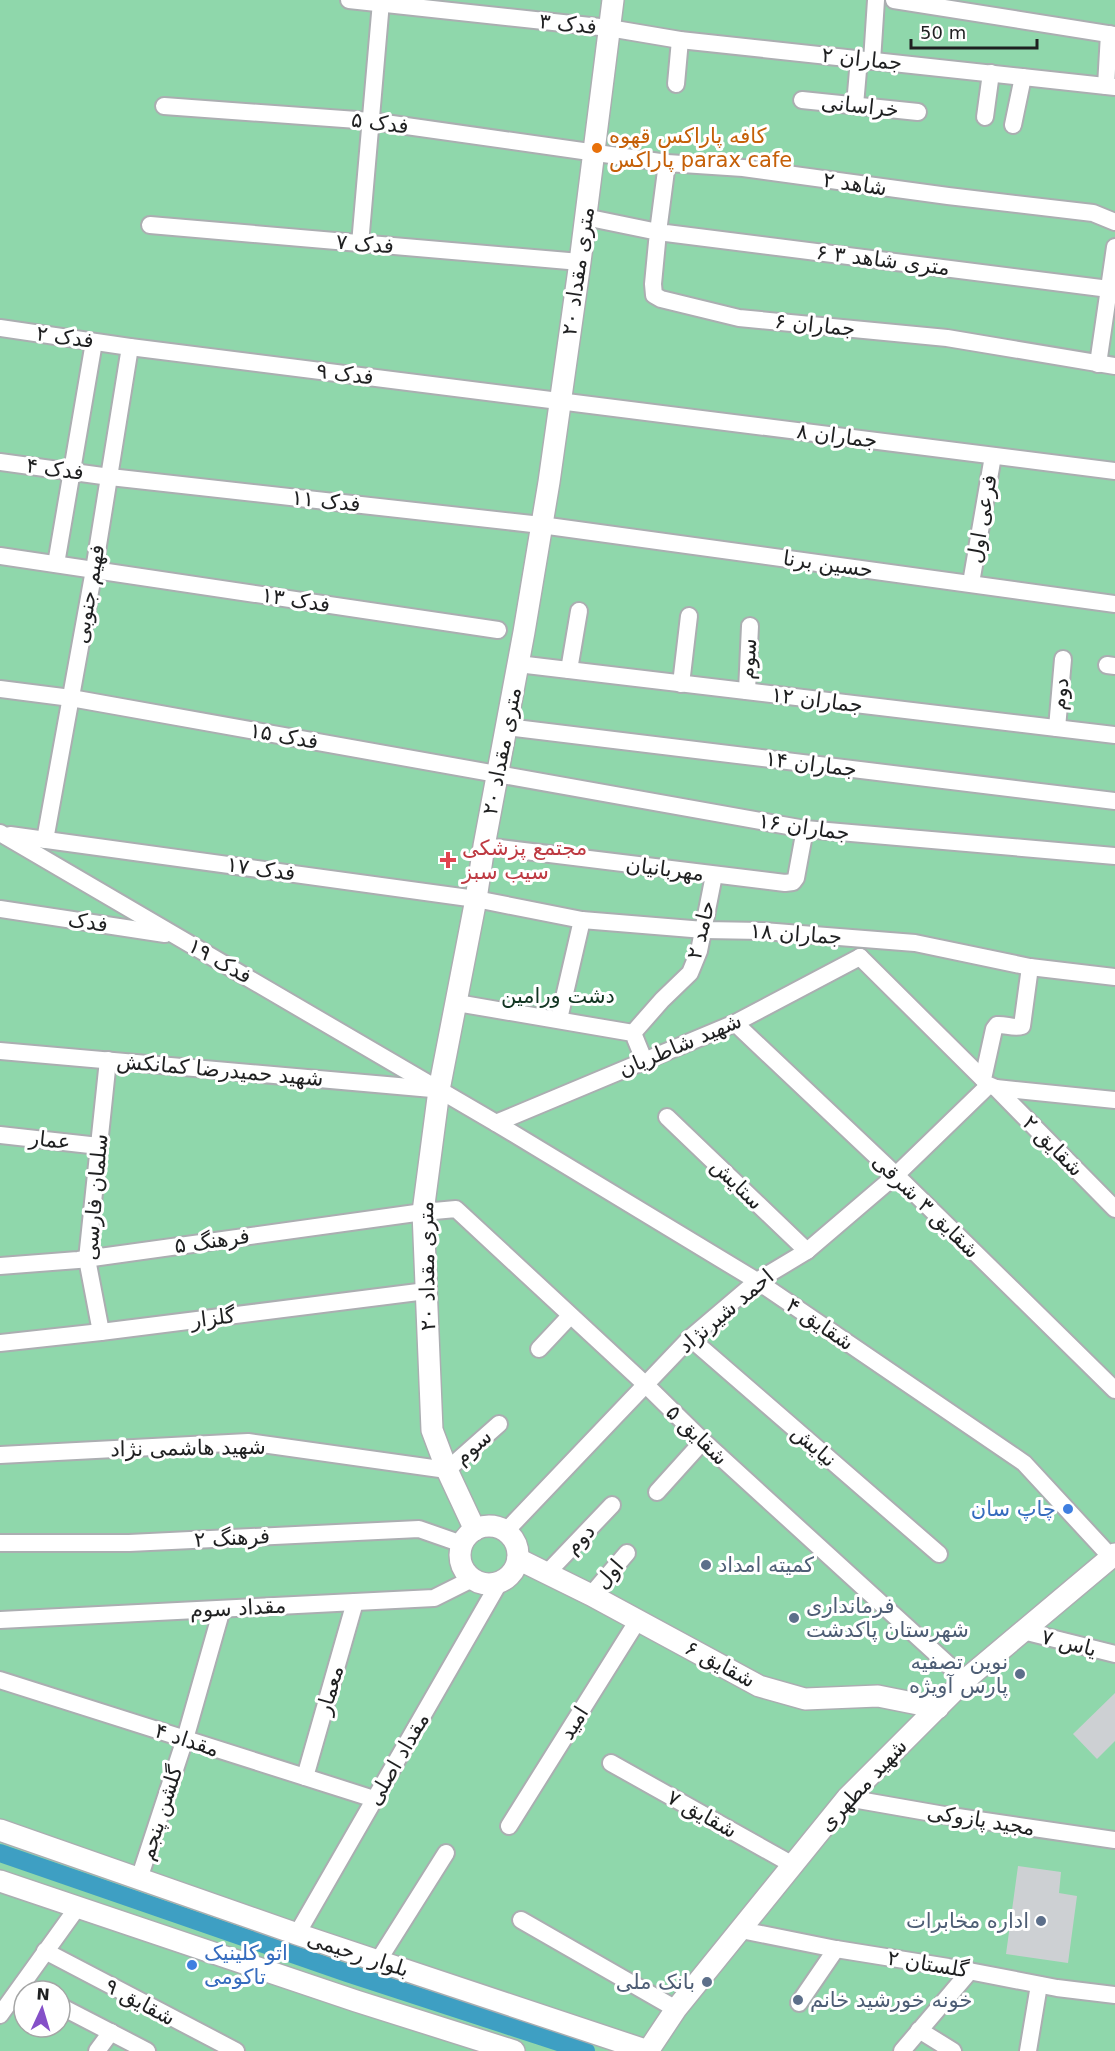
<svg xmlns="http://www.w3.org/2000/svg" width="1115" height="2051" viewBox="0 0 1115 2051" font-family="'DejaVu Sans','Noto Naskh Arabic',sans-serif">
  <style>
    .green { fill: #8fd7ab; fill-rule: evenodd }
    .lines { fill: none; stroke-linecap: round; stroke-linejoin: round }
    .canal { stroke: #3e9fc3; stroke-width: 18 }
    .building { fill: #cdd0d3 }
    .minor-casing { stroke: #abaeb1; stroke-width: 20 }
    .major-casing { stroke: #abaeb1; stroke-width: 24 }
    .minor { stroke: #fff; stroke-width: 16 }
    .major { stroke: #fff; stroke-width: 21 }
    .food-dot { fill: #e8710a; stroke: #fff; stroke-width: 2 }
    .health-dot { fill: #e0444e; stroke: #fff; stroke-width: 2 }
    .shop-dot { fill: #3f7fe0; stroke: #fff; stroke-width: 2 }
    .service-dot { fill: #5c6f8a; stroke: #fff; stroke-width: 2 }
    .labels { text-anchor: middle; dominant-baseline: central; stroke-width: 6; stroke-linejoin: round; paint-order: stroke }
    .street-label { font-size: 21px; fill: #1f2021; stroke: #fff }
    .food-label { font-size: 21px; fill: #c56008; stroke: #fff; text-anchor: start }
    .health-label { font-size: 21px; fill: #be3a42; stroke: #fff; text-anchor: start }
    .park-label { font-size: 21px; fill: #133623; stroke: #fff }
    .shop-label { font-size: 21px; fill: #366cbe; stroke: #fff; text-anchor: end }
    .service-label { font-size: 21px; fill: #4e5e75; stroke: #fff; text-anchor: start }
  </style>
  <rect width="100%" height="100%" fill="#eef2f5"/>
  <path class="green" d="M0,0h1115v2051h-1115zM24,1991h36v36h-36z"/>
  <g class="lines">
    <path class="canal" d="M0,1853l347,120 239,78"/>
  </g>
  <g class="building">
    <path d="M1115,1693v48l-18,18 -24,-25z"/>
    <path d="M1018,1866l43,6 -2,21 18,3 -9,67 -62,-9z"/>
  </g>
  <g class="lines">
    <g class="minor-casing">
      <g id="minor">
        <path d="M349,0l260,28 71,12 435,47"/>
        <path d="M894,0l221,35"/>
        <path d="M872,61l4,-61"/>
        <path d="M676,84l4,-44"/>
        <path d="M1106,86l3,-52"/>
        <path d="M802,100l116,12"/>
        <path d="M855,105l4,-46"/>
        <path d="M164,106l207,15 296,42 76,5 205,28 145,17 22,9"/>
        <path d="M985,117l6,-44"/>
        <path d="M1013,125l10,-48"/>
        <path d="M667,163l-9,69 451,57"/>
        <path d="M585,217l73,15 -5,52 1,11 7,4 78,19 208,20 168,28"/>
        <path d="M150,225l430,37"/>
        <path d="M360,244l21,-242"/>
        <path d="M0,328l130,19 985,124"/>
        <path d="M1098,364l17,-117"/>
        <path d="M0,462l110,15 431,48 574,79"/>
        <path d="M0,556l498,74"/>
        <path d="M56,564l38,-222"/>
        <path d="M971,583l22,-127"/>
        <path d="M518,664l597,71"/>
        <path d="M1107,665l8,1"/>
        <path d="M569,670l10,-59"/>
        <path d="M681,684l8,-68"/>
        <path d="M0,689l71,9 734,131 310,27"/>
        <path d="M747,691l3,-65"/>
        <path d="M507,727l608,74"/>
        <path d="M1057,728l6,-69"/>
        <path d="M0,833l496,290 261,158 267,182 87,94"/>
        <path d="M10,835l466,64 106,21 122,10 59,1 152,12 115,24 85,10"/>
        <path d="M45,840l49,-270 36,-223"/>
        <path d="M484,846l301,37 8,-1 3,-4 9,-49"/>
        <path d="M0,909l165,25"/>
        <path d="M860,957l123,122"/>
        <path d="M457,1003l176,30 11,27"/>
        <path d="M559,1019l23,-99"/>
        <path d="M735,1023l161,152 219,215"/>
        <path d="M633,1033l29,-33 28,-27 9,-22 15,-76"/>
        <path d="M0,1051l432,38"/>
        <path d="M983,1079l11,-50 3,-4c8,-1 17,4 25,1l8,-59"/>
        <path d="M996,1088l119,12"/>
        <path d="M667,1117l140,134"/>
        <path d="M496,1123l239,-100 125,-66"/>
        <path d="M0,1135l99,11"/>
        <path d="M0,1266l78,-6 345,-48 33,-3 190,176 57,56 262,239"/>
        <path d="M101,1332l-14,-73 21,-199"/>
        <path d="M690,1338l249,216"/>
        <path d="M0,1343l101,-11 325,-41"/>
        <path d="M539,1349l31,-33"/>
        <path d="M0,1455l248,-13 199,28 52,-46"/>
        <path d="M657,1492l46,-51"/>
        <path d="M506,1531l184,-193 67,-57 50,-30 89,-76 93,-90 7,3 119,121"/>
        <path d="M0,1543h129l290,-14 43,15"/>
        <path d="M548,1572l64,-67"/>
        <path d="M591,1595l36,-42"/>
        <path d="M0,1620l434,-22 38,-19"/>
        <path d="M1023,1631l92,23"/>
        <path d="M0,1680l374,119"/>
        <path d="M611,1763l182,102"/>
        <path d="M305,1777l50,-175"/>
        <path d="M847,1798l97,17 171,25"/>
        <path d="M509,1826l129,-206"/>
        <path d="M139,1879l46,-140 37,-130"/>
        <path d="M521,1920l155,89"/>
        <path d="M741,1930l95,19 112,18 109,21 58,7"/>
        <path d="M297,1934l202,-351"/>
        <path d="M45,1951l191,100"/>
        <path d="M378,1961l68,-108"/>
        <path d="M799,2003l37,-54"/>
        <path d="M60,2006l87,45"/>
        <path d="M0,2015l77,-107"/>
        <path d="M919,2030l34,21"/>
        <path d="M97,2051l14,-19"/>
        <path d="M902,2051l68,-80"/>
        <path d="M1028,2051l11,-66"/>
      </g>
    </g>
    <g class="major-casing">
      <g id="major">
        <circle cx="489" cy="1555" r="29"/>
        <path d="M475,1530l-28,-60 -15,-40 -9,-218 16,-122 37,-191 8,-53 40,-214 25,-150 31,-220 33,-262"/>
        <path d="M518,1559l73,36 168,91 46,13 73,-3 60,12"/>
        <path d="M0,1830l297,104 351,117"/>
        <path d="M0,1881l356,120 158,50"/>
        <path d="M648,2051l28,-42 171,-211 118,-118 150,-126"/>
      </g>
    </g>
    <use href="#minor" class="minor"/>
    <use href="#major" class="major"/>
  </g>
  <circle class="food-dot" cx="597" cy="148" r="6"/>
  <path class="health-dot" d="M445 851h6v6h6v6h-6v6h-6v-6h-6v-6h6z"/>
  <g class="shop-dot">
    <circle cx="1068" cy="1509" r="6"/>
    <circle cx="192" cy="1965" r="6"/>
  </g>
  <g class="service-dot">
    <circle cx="706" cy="1565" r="6"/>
    <circle cx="794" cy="1618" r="6"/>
    <circle cx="1020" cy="1674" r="6"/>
    <circle cx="1041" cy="1921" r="6"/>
    <circle cx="707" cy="1982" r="6"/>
    <circle cx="798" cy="2000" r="6"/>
  </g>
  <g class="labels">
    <g class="street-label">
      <text transform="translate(568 24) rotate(6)">فدک ۳</text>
      <text transform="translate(862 59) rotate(6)">جماران ۲</text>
      <text transform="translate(860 106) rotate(6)">خراسانی</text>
      <text transform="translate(380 123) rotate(7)">فدک ۵</text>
      <text transform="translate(855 184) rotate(8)">شاهد ۲</text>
      <text transform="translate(365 244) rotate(5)">فدک ۷</text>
      <text transform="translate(883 260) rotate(7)">۶ متری شاهد ۳</text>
      <text transform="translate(578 271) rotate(-82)">۲۰ متری مقداد</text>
      <text transform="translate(815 325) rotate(6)">جماران ۶</text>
      <text transform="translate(65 337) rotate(8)">فدک ۲</text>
      <text transform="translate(345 374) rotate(7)">فدک ۹</text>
      <text transform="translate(837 436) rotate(7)">جماران ۸</text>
      <text transform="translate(55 469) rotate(8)">فدک ۴</text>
      <text transform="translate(326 501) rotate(6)">فدک ۱۱</text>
      <text transform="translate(982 519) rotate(-80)">فرعی اول</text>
      <text transform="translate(828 564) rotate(8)">حسین برنا</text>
      <text transform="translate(89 594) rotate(-80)">فهیم جنوبی</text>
      <text transform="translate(296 600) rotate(9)">فدک ۱۳</text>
      <text transform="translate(748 659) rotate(-87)">سوم</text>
      <text transform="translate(1060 694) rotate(-85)">دوم</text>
      <text transform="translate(817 700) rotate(7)">جماران ۱۲</text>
      <text transform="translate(284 736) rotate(10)">فدک ۱۵</text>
      <text transform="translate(502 751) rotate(-79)">۲۰ متری مقداد</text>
      <text transform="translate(811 764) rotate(7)">جماران ۱۴</text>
      <text transform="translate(804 827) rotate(8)">جماران ۱۶</text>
      <text transform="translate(261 869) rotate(8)">فدک ۱۷</text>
      <text transform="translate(665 869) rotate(7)">مهربانیان</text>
      <text transform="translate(88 922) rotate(9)">فدک</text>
      <text transform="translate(701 930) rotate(-76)">حامد ۲</text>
      <text transform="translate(796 934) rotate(4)">جماران ۱۸</text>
      <text transform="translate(220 961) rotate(30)">فدک ۱۹</text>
      <text transform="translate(680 1045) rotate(-23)">شهید شاطریان</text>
      <text transform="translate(220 1070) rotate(5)">شهید حمیدرضا کمانکش</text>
      <text transform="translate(50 1140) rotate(6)">عمار</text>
      <text transform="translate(1053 1146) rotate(45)">شقایق ۲</text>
      <text transform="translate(737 1184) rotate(44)">ستایش</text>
      <text transform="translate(95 1197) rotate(-85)">سلمان فارسی</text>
      <text transform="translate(926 1206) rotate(44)">شقایق ۳ شرقی</text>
      <text transform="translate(212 1241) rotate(-8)">فرهنگ ۵</text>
      <text transform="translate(427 1266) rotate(-91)">۲۰ متری مقداد</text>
      <text transform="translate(726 1311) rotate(-40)">احمد شیرنژاد</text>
      <text transform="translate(213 1318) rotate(-7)">گلزار</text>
      <text transform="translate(820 1324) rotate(34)">شقایق ۴</text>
      <text transform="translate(697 1435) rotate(44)">شقایق ۵</text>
      <text transform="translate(814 1446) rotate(41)">نیایش</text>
      <text transform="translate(473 1447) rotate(-41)">سوم</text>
      <text transform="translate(188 1448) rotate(-1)">شهید هاشمی نژاد</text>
      <text transform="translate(232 1538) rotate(-3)">فرهنگ ۲</text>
      <text transform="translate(580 1539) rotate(-46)">دوم</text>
      <text transform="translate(609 1574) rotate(-49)">اول</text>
      <text transform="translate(238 1608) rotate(-3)">مقداد سوم</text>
      <text transform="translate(1069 1643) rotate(14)">یاس ۷</text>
      <text transform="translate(720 1664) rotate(28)">شقایق ۶</text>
      <text transform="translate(330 1690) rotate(-74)">معمار</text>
      <text transform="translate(574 1723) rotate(-58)">امید</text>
      <text transform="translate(187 1740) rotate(18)">مقداد ۴</text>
      <text transform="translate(398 1759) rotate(-60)">مقداد اصلی</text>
      <text transform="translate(863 1785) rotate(-47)">شهید مطهری</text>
      <text transform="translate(161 1813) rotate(-72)">گلشن پنجم</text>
      <text transform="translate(702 1814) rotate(29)">شقایق ۷</text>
      <text transform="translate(981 1820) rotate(9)">مجید پازوکی</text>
      <text transform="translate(358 1954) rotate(18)">بلوار رحیمی</text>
      <text transform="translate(928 1964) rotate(9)">گلستان ۲</text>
      <text transform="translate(140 2002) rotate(28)">شقایق ۹</text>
    </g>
    <g class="food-label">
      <text x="609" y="136">کافه پاراکس قهوه<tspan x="609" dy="24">پاراکس parax cafe</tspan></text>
    </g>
    <g class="health-label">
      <text x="462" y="848">مجتمع پزشکی<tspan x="462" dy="24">سیب سبز</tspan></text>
    </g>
    <g class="park-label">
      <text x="558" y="996">دشت ورامین</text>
    </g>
    <g class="shop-label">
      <text x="1056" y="1509">چاپ سان</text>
      <text x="204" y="1953" text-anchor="start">اتو کلینیک<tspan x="204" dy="24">تاکومی</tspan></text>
    </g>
    <g class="service-label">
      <text x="718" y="1565">کمیته امداد</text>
      <text x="806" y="1606">فرمانداری<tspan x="806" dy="24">شهرستان پاکدشت</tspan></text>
      <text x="1008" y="1662" text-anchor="end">نوین تصفیه<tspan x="1008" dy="24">پارس آویژه</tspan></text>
      <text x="1029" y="1921" text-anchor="end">اداره مخابرات</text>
      <text x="695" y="1982" text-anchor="end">بانک ملی</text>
      <text x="810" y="2000">خونه خورشید خانم</text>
    </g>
  </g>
  <g transform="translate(42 2009) rotate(4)"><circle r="28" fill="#ffffff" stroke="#a5a6a6" stroke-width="1.5"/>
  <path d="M0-4.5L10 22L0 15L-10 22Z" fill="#8550c8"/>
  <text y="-9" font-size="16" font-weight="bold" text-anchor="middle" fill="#1f2021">N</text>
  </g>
  <path d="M911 39v9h126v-9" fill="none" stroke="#1f2021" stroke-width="3"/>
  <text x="920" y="39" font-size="18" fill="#1f2021" stroke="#ffffff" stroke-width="4.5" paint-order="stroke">50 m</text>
</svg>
